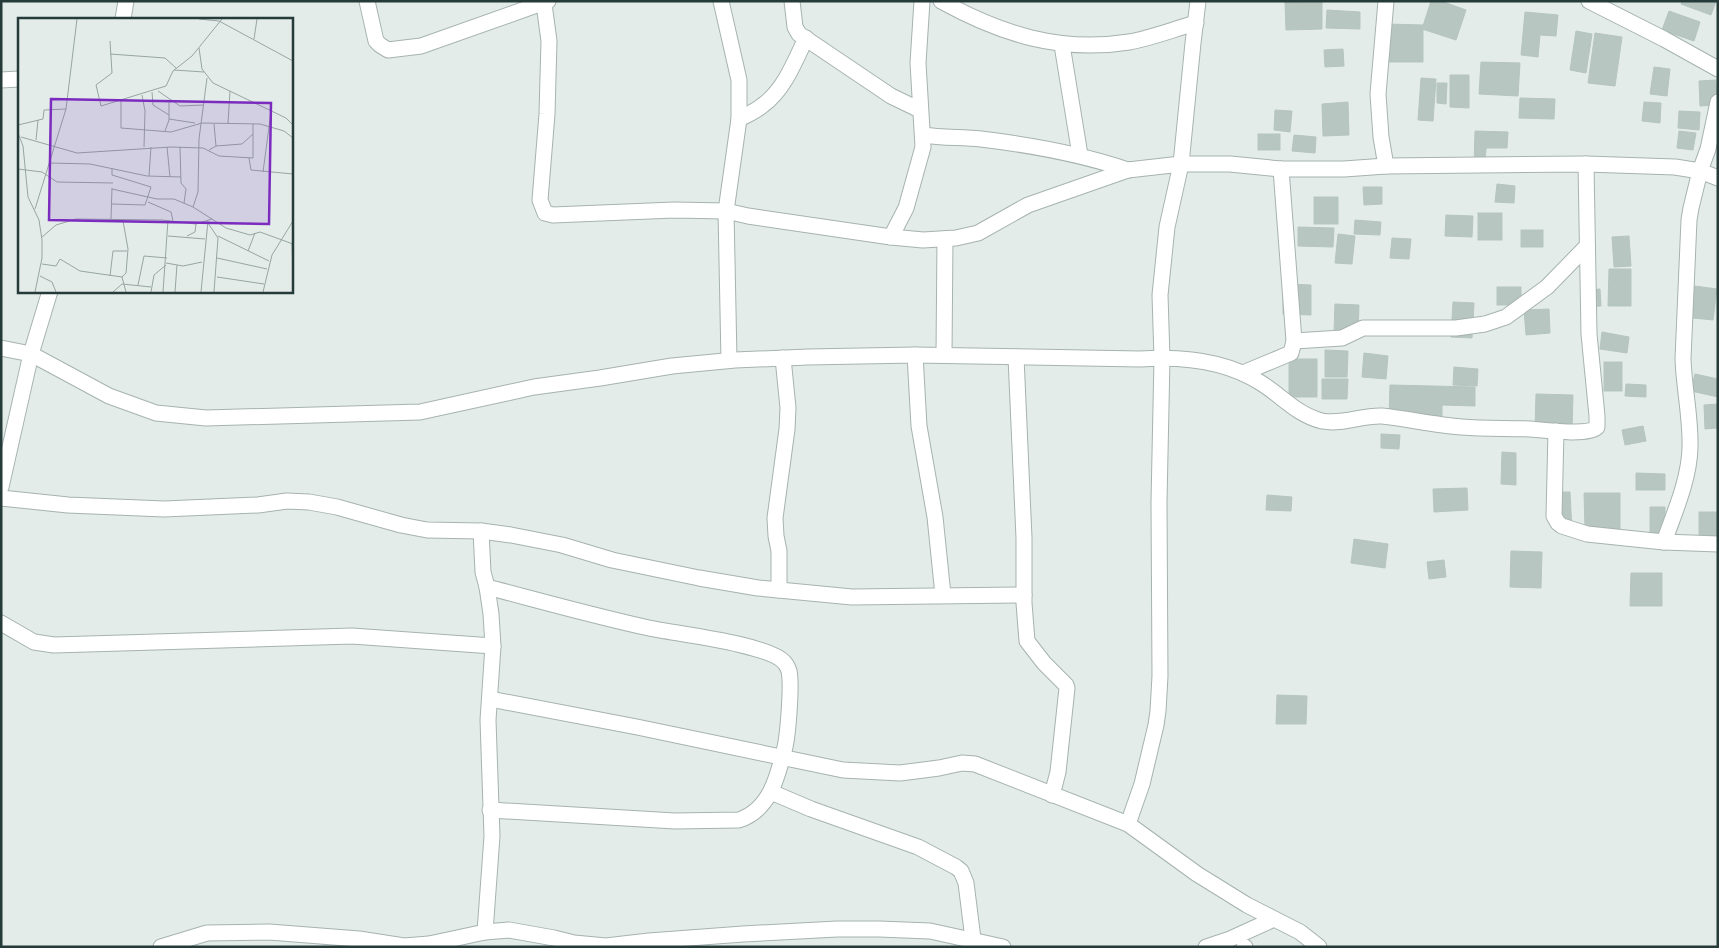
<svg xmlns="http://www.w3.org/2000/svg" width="1719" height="948" viewBox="0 0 1719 948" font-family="'Exo 2',sans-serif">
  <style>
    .building { fill: #b8c6c2; stroke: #b6c5c1 }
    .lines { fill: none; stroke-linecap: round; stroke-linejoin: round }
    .street-casing { stroke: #a6b3b1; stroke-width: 17 }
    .street { stroke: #fff; stroke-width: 15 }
    .inset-road { fill: none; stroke: #97a5a3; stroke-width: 1 }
    .view { fill: #7b2cbf; fill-opacity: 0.15; stroke: #7b2cbf; stroke-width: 2.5 }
    .inset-edge { fill: none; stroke: #243b39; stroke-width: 2.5 }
  </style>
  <rect width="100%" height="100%" fill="#e3ece9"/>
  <g class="building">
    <path d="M1322,1v28l-36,1 -1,-28z"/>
    <path d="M1431,1h10l25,9 -10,30 -34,-11z"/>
    <path d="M1682,1h34l-5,14 -30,-11z"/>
    <path d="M1327,10l33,2v17l-34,-1z"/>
    <path d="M1669,11l31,11 -6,19 -32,-11z"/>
    <path d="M1525,12l33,3 -2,21 -16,-1 -2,22 -17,-2z"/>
    <path d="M1387,24l36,1v37h-37z"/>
    <path d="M1576,31l16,3 -6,39 -16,-3z"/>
    <path d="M1595,33l27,4 -7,49 -27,-3z"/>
    <path d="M1343,49l1,17 -19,1 -1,-17z"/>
    <path d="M1481,62l39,1 -2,33 -39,-2z"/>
    <path d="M1654,67l16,2 -3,27 -17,-2z"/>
    <path d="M1450,75h19v33l-19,-1z"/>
    <path d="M1421,78l15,1 -3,42 -15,-1z"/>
    <path d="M1716,80l2,25 -18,1 -1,-25z"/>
    <path d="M1437,83h10l-1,21 -9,-1z"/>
    <path d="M1520,98l35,1 -1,20 -35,-1z"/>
    <path d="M1348,102l1,33 -26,1 -1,-32z"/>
    <path d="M1644,102l17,1 -1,20 -18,-2z"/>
    <path d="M1275,110l17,1 -2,21 -16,-2z"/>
    <path d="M1679,111l21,1 -1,18 -21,-2z"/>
    <path d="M1475,131l33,1 -1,16h-21l-1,17h-11z"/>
    <path d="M1679,131l17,2 -3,17 -16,-2z"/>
    <rect x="1258" y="134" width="22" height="16"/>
    <path d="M1294,135l22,2 -1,16 -23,-2z"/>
    <path d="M1497,184l18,2 -1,17 -19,-1z"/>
    <path d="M1363,187h19v17l-18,1z"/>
    <rect x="1314" y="197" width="24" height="27"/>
    <rect x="1478" y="213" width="24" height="27"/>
    <path d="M1446,215l27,1 -1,21 -27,-1z"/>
    <path d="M1355,220l26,2 -1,13 -26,-1z"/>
    <path d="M1298,227l36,1 -1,19 -35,-1z"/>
    <rect x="1521" y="230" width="22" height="17"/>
    <path d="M1338,234l17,2 -3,28 -17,-1z"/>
    <path d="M1629,236l2,30 -17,1 -2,-30z"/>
    <path d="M1392,238l19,1 -2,20 -19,-1z"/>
    <path d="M1609,269h22v37h-23z"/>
    <path d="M1283,284l28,1v30l-28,-1z"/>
    <path d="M1687,285l30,4 -4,31 -30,-3z"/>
    <rect x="1497" y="287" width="24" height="18"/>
    <path d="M1600,289l1,17 -17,1 -1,-16z"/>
    <path d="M1453,302l21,1 -2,35 -21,-1z"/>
    <path d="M1335,304l24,1 -1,29 -24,-1z"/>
    <path d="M1549,309l1,24 -24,2 -2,-25z"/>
    <path d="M1602,332l27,5 -2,16 -27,-4z"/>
    <path d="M1325,350l23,1 -1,26h-22z"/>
    <path d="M1364,353l24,3 -2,23 -24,-2z"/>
    <rect x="1289" y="359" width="28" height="38"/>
    <rect x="1604" y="362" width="18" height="29"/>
    <path d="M1454,367l24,2 -1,17 -24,-1z"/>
    <path d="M1695,374l23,5v18l-27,-6z"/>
    <path d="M1322,379h26l-1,20h-25z"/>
    <path d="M1626,384l20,1v12l-21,-1z"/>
    <path d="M1390,385l85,2v19l-33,-1v14l-53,-2z"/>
    <path d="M1536,394l37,1 -1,35 -37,-1z"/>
    <path d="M1718,404v24l-13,1 -1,-24z"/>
    <path d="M1643,426l3,15 -21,4 -3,-15z"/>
    <path d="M1381,434l19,1 -1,14 -18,-1z"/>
    <path d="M1502,452l14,1v32l-15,-1z"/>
    <path d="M1636,473l29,1v16h-29z"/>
    <path d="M1467,488l1,22 -34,2 -1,-23z"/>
    <path d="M1553,492h17l2,38 -17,1z"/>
    <path d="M1584,493h36v36h-35z"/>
    <path d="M1267,495l25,2 -1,14 -25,-1z"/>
    <path d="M1650,507h15v33l-15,-1z"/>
    <rect x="1699" y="512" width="18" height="36"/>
    <path d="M1354,539l34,5 -3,24 -34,-5z"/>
    <path d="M1511,551l31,1 -1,36 -31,-1z"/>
    <path d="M1444,560l2,17 -17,2 -2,-17z"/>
    <path d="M1631,573h31v33h-32z"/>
    <path d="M1277,695l30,1 -1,28h-30z"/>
  </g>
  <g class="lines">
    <g class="street-casing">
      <g id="street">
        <path d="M367,1l9,40 4,4 8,5 33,-4 127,-45"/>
        <path d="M721,1l18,79v39l-13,92 3,149"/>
        <path d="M792,1l3,26 4,7 92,62 29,14"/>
        <path d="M941,1c60,33 119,52 188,41 23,-4 45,-13 67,-19"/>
        <path d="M1386,1l-8,93 3,43 5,29"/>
        <path d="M1589,1l75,38 54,30"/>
        <path d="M544,4l5,37 -2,73 -7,86 5,13 8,2 121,-5 52,1 22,5 143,21 32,3 33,-2 22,-5 50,-28 100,-35 53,-6h49l51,5h63l42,-3 200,-2 89,3 25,4 18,7"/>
        <path d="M123,19l3,-18"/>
        <path d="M1062,45l18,110"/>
        <path d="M1,80l18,-1"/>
        <path d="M739,119c8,-4 17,-8 24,-14 21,-15 32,-44 43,-67"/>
        <path d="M923,135c20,3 39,2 58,4 50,6 100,15 147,31"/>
        <path d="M891,237l15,-29 17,-61 -5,-84 4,-62"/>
        <path d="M1294,341l48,-3 21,-10h93l29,-4 21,-7 41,-30 40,-41"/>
        <path d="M1,348l30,6 78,42 47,17 50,5 214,-6 114,-25 66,-9 72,-12 63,-6 73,-3 107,-2 225,4c42,-3 85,1 121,24 21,13 36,32 61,38 21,4 40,-6 60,-5 27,3 53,9 80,11 22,2 45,1 68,2 13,1 59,7 67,-2v-11l-8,-82 -3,-170"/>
        <path d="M915,355l4,71 16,91 8,78"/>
        <path d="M944,355l1,-116"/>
        <path d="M1016,357l8,181v65l3,38 17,22 22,22 1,3 -9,84 -6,23"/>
        <path d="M1243,373l48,-20 3,-12 -13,-172"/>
        <path d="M1556,431l-2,85 4,7 4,3 25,8 77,8 54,2"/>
        <path d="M1,487l30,-133 19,-63"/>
        <path d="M1,498l67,7 96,4 94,-4 29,-4 22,1 28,5 64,18 26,5 54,1 30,4 51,10 50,15 87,18 59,10 94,9 172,-2"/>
        <path d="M481,531l2,41 4,15c54,14 107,29 162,41 28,6 118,16 135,34 2,2 4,6 5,9 3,13 -1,67 -5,80 -7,28 -15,59 -45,69l-64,1 -185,-11"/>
        <path d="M1664,542c11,-31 25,-62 26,-94 1,-30 -6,-59 -7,-89l6,-139 2,-12 9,-37 8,-22 10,-47"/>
        <path d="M779,590v-39l-3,-15 -1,-18 12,-89 1,-21 -5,-50"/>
        <path d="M1,623l33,19 20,3 298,-9 141,10"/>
        <path d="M490,699l147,28 206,43 57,3 39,-5 23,-5 13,1 153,60 69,50 50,31 53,27 19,15"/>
        <path d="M771,792l40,17 107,38 38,20 5,4 5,12 7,56"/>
        <path d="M1128,824l14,-40 14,-59 2,-14 2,-35 -1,-174 3,-144 -2,-63 7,-68 14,-63 12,-121 5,-42"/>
        <path d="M485,932l7,-96 -4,-116 5,-74 -2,-32 -4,-27"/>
        <path d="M161,947l46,-14 62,-1 90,7 45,7 25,-2 56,-12 24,-2 45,8 20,5 32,3 43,-5 94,-7 94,-5h42l51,2 73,16"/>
        <path d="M1206,947l24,-8 44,-20"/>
        <path d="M1244,947h1"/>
      </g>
    </g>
    <use href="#street" class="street"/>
  </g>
  <g transform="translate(18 18)">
    <rect width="275" height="275" fill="#e3ece9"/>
    <path class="inset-road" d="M181,1l20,2 74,40M236,21l3,-20M92,23l2,32 -16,12 5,21 65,-20 7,-15 19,-15 30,-37M181,30l3,21 11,14 73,35 7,7M92,36l55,4 11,10M156,52l30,2M140,73l22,15 24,-1M134,74l1,13 16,10M124,77l3,16 -1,36M103,83v27l50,4 31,-9 58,1 24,7 9,7M151,101l26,4M210,105l2,-32M196,106l2,22M0,107l25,-6 1,-9 22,-1M147,113l4,-11v-20M0,115l5,13 5,51 11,23 3,20v18l-7,34M3,119l56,16 94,-6 32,1 16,8 34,2v-34M18,122l2,-20M149,129l3,30M162,129l1,36 5,6 -2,14M191,132l7,-4 26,-2 11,-10M231,140l2,12 42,4M32,145l40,1 57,12 34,1M94,150v7l39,12 -6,18 -33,-1M0,151l24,3 15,10 56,1M245,154l8,-60M131,158l2,-29M94,171l45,10h17l19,8 33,21 24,7 10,-3 33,12M130,184l23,10 2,9M175,189l5,-15 1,-53 8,-61M17,191l31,-100 11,-90M93,201l1,-31M105,203l5,28 -2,24 -4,4 4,15M190,205l10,15 -4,54M150,218l37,3M169,218l8,-4 1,-8M200,218l51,25M24,219l14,-12 20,-6 86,1 34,4 16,-5M274,226l1,29M230,233l7,-18M199,240l50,11M148,245l17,3 19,-4M24,246l14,2 4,-7 20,12 42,6M22,258l12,6 4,10M92,258l3,-25h14M199,259l47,7M120,267l6,-29 23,2M95,274l9,-8 29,3M133,274l3,-17 12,-10M145,274l5,-72M157,274l2,-27M183,274l7,-71M245,274l9,-37 21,-34"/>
    <path class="view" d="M33,81l220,4 -2,121 -220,-4z"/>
    <rect width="275" height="275" class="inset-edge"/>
  </g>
  <rect width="1719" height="948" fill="none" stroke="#243b39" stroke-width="5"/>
</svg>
